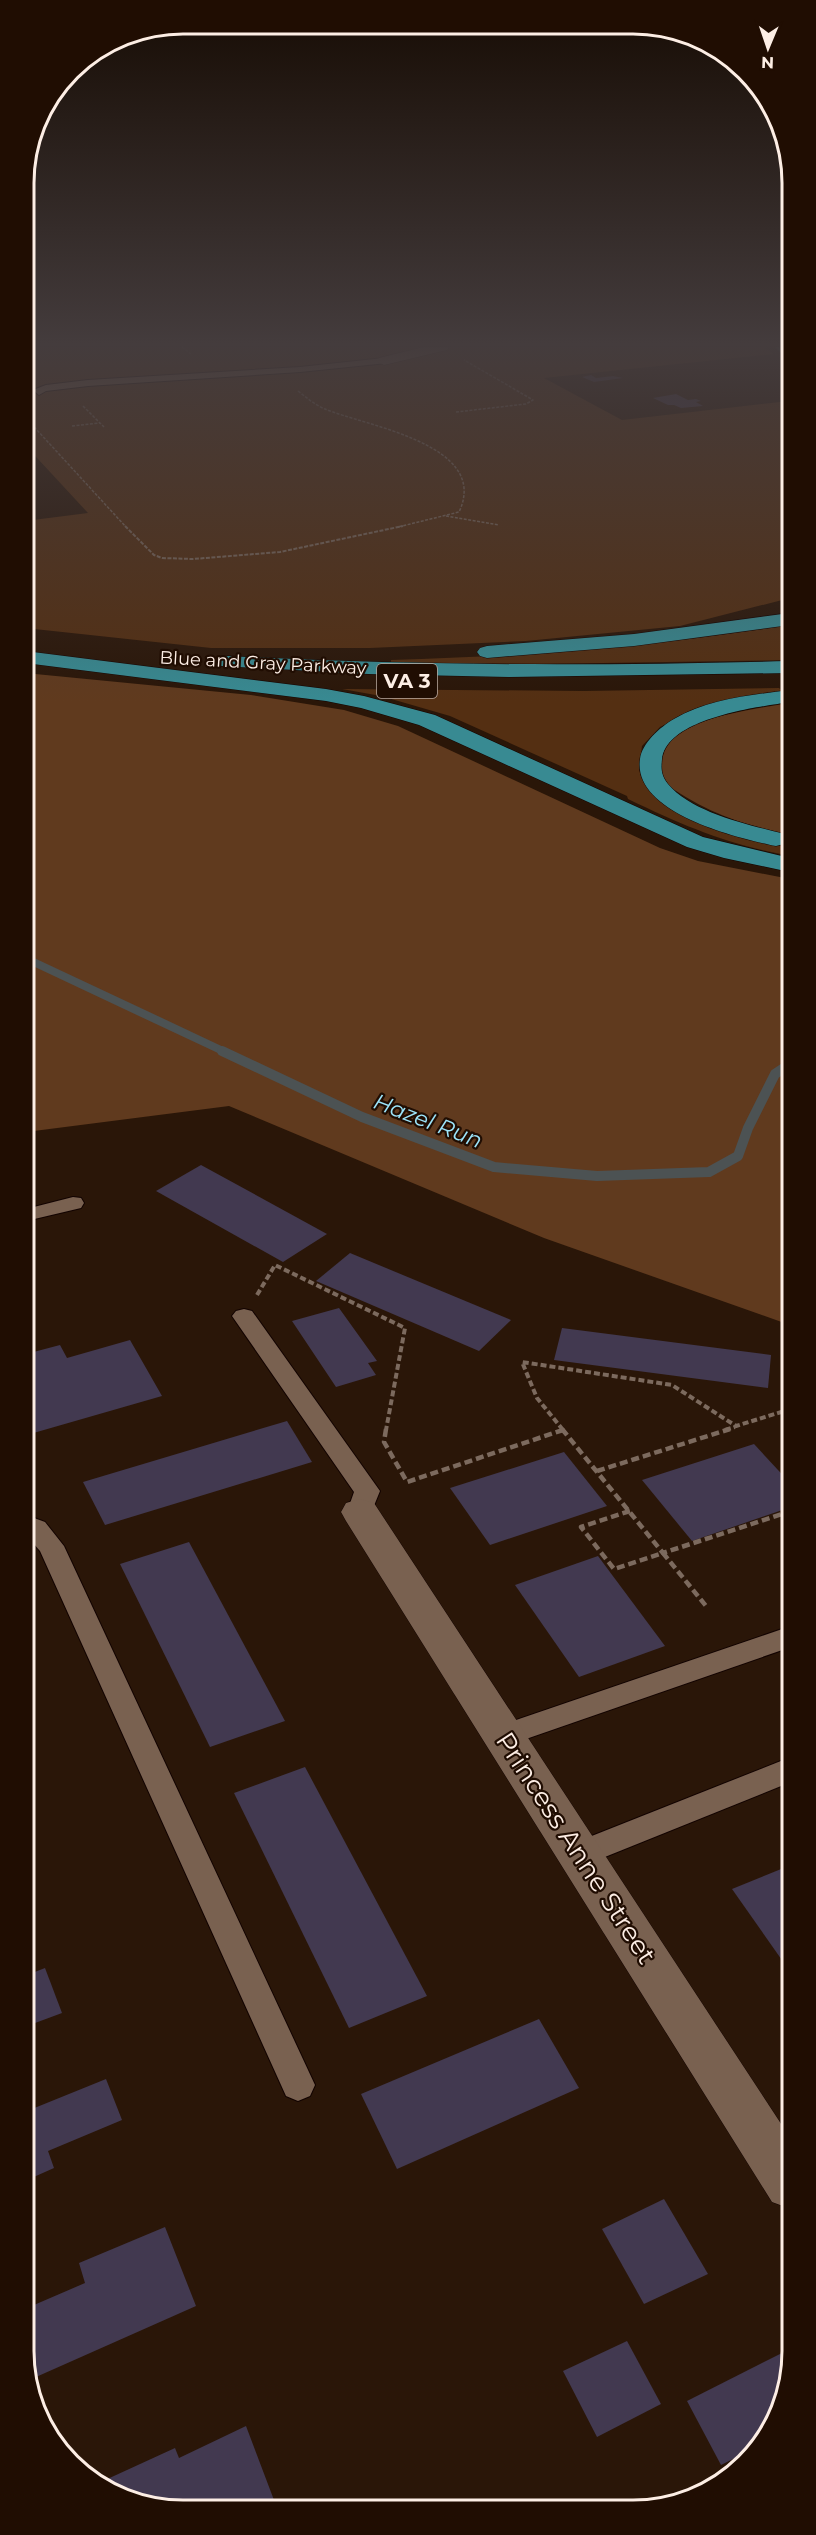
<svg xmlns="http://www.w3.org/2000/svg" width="816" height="2535" viewBox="0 0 816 2535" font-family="Montserrat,sans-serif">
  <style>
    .green { fill: #542f12 }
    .forest { fill: #603a1e }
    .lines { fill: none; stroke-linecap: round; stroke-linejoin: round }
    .stream-far1 { stroke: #4c5253; stroke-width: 8 }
    .stream { stroke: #4c5253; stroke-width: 10 }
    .building { fill: #423950 }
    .service-casing { stroke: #120300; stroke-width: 2 }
    .minor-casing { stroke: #120300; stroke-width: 1 }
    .primary-casing { stroke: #120300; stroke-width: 1 }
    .trunk-casing { stroke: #120300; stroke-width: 1 }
    .path-far3 { stroke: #7c6a5e; stroke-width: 1.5; stroke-dasharray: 3 1.5; stroke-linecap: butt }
    .path-far2 { stroke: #7c6a5e; stroke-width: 2; stroke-dasharray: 4 1.5; stroke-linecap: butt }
    .path-far1 { stroke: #7c6a5e; stroke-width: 4; stroke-dasharray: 6 3; stroke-linecap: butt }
    .path { stroke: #7c6a5e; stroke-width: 4.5; stroke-dasharray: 8 4; stroke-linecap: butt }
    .service { fill: #796150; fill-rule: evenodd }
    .minor { fill: #796150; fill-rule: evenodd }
    .primary { fill: #488081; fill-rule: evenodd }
    .trunk { fill: #388a92; fill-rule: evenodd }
    .labels { text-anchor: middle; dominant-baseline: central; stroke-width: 4.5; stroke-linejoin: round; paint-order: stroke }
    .far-street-label { font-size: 18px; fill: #fdeee5; stroke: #200d02 }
    .shield { fill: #200d02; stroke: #bbaaa1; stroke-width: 1.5 }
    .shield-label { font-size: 20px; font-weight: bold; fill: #fdeee5 }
    .water-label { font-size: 22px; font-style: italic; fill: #9de6fc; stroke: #200d02 }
    .near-street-label { font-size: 26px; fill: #fdeee5; stroke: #200d02 }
    .rim { fill: none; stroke: #fdeee5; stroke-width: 3 }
  </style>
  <rect width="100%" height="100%" fill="#2a1608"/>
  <g class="green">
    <path d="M25,347h738l11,7 -230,24 78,42 167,-19 1,197 -110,28 -154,15 -156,7h-159l-186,-20v-107l63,-8 -63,-68z"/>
    <path d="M790,625v35l-305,5 -94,-2v-3c136,-4 264,-14 399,-35z"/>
    <path d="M779,688l5,5 -105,25 -19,9 -18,19 -3,23 2,8 12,16 51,32 46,15 40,8v8c-63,-12 -104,-29 -162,-57l-1,-3 -177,-80 -69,-20 -39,-7 242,2z"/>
  </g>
  <g class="forest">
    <path d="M25,673l226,22 93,15 54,16 262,122 38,13 92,18v446l-246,-87 -315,-132 -203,26z"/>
    <path d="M790,703v131c-47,-8 -90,-24 -128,-53l-2,-27c3,-5 6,-11 10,-15 22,-22 89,-31 120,-36z"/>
  </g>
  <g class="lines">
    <g class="stream-far1">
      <path d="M25,789l6,4 -6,5"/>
      <path d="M25,958l200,94"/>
    </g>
    <path class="stream" d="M222,1051l140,66 132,50 103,9 112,-4 29,-16 10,-28 27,-54 15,-10"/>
  </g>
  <g class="building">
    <path d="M591,375l5,3 17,-2 10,2 -29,4 -12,-5z"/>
    <path d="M676,394l12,6 8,-1 5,2 -5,1 7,4 -22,2 -7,-3h-6l-15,-7z"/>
    <path d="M201,1165l126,69 -44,28 -127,-71z"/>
    <path d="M350,1253l161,67 -32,31 -163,-70z"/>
    <path d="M339,1308l38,53 -9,2 8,12 -40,12 -44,-66z"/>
    <path d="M562,1328l209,27 -3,33 -214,-28z"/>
    <path d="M130,1340l32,56 -132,38 -4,-8v-57l4,-1 -4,-14 34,-9 7,13z"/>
    <path d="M287,1421l25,41 -207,63 -22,-43z"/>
    <path d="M754,1444l37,40v23l-99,34 -50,-61z"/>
    <path d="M564,1452l43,54 -117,39 -40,-57z"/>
    <path d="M189,1542l96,179 -75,26 -90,-183z"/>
    <path d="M598,1556l67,90 -86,31 -64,-92z"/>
    <path d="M305,1767l122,229 -78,32 -115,-235z"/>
    <path d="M791,1865v108l-59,-84z"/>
    <path d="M45,1968l17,45 -35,13v-51z"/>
    <path d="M539,2019l40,69 -182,81 -36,-75z"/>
    <path d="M106,2079l16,41 -74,31 6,17 -27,12v-69z"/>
    <path d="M664,2199l44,75 -64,30 -42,-75z"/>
    <path d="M165,2227l31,79 -169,75v-73l58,-25 -6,-20z"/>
    <path d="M627,2341l34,63 -64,33 -34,-66z"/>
    <path d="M782,2353l8,14 -10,45 -21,34 -38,19 -34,-64z"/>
    <path d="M246,2426l31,82h-124l-50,-27 72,-33 4,10z"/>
  </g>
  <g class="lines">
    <g class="service-casing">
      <g id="service">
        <path d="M384,358l3,1v4l-87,9 -212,14 -42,5 -7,4 -6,-5 13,-5 42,-5 212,-13z"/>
        <path d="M73,1197l8,1 3,5 -3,5 -55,13v-12z"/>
        <path d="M244,1309l8,2 128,180 -11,27 -9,3 -9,-3 -4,-6 7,-20 -122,-176 4,-5z"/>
        <path d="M26,1515l19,7 19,24 251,539 -5,11 -12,5 -12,-5 -246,-545 -14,-16z"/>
        <path d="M791,1626v21l-288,100 -10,-3 -5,-8 5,-8z"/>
        <path d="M791,1757v25l-211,85 -11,-4 -4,-9 4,-9z"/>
      </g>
    </g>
    <g class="minor-casing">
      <g id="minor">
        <path d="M424,347h25l-2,3 -63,15 -7,-4 2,-3z"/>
        <path d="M360,1499l14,4 417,636v70l-19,-7 -426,-681 -5,-9 5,-9z"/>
      </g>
    </g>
    <g class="primary-casing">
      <path id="primary" d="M775,347h14v10l-5,-1z"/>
    </g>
    <g class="trunk-casing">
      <g id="trunk">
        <path d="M790,613v12l-156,21 -147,12 -7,-2 -3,-4 3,-4 7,-2 147,-12z"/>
        <path d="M25,651l301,38 38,7 71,19 268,122 87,21v14l-66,-14 -37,-11 -268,-122 -58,-17 -35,-7 -301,-38z"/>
        <path d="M228,656c187,10 374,10 562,5v12l-281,4 -141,-3 -147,-8 -3,-4 3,-4z"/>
        <path d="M790,690v12c-32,5 -123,16 -128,57 -1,10 -1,16 6,25 24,29 82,41 116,50l4,5 -4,5 -8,2c-39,-8 -144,-33 -136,-87 2,-16 20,-32 34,-40 34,-20 78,-24 116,-29z"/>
      </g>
    </g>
    <g class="path-far3">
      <path d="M182,347l9,7"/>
      <path d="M298,391c9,7 17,14 27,18 40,17 166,35 134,103l-61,15"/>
      <path d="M83,406l21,21"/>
      <path d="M456,412l70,-8 7,-4 -69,-40"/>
      <path d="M25,417l101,110"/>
      <path d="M72,426l28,-3"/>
      <path d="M446,516l53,9"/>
    </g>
    <path class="path-far2" d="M125,526l29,29 8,3 31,1 87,-7 123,-26"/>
    <g class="path-far1">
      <path d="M257,1295l18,-30 130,63 -19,102"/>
      <path d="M563,1430l-26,-32 -15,-36 150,23 64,41 55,-17"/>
      <path d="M725,1430l10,-3"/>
    </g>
    <g class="path">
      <path d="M386,1429l-2,13 23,40 156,-52"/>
      <path d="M562,1429l101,124 128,-42"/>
      <path d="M597,1471l133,-42"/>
      <path d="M630,1511l-49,16 33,42 49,-16 43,53"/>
    </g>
    <use href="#service" class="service"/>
    <use href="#minor" class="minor"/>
    <use href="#primary" class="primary"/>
    <use href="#trunk" class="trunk"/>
  </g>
  <linearGradient id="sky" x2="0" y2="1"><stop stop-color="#170c04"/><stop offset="0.49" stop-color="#443c3d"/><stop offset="1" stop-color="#443c3d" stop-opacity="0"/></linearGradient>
  <rect width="816" height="702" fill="url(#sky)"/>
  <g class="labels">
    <g class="far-street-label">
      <text transform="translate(263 663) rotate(3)">Blue and Gray Parkway</text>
    </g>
    <rect class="shield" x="377" y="664" width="60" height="34" rx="4.5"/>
    <g class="shield-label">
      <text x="407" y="681">VA 3</text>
    </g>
    <g class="water-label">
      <text transform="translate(428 1121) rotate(21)">Hazel Run</text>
    </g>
    <g class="near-street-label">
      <text transform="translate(576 1848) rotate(57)">Princess Anne Street</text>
    </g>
  </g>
  <path d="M0 0H816V2535H0ZM183 34H633A149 149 0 0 1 782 183V2351A149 149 0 0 1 633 2500H183A149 149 0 0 1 34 2351V183A149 149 0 0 1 183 34Z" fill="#200d02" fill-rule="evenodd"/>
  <path class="rim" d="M183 34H633A149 149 0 0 1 782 183V2351A149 149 0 0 1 633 2500H183A149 149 0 0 1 34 2351V183A149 149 0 0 1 183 34Z"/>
  <g transform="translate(768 48) rotate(182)" stroke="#200d02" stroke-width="4.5" paint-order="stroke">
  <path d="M0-4.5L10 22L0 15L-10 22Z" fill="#fdeee5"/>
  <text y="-9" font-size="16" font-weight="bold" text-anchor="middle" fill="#fdeee5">N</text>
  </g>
</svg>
